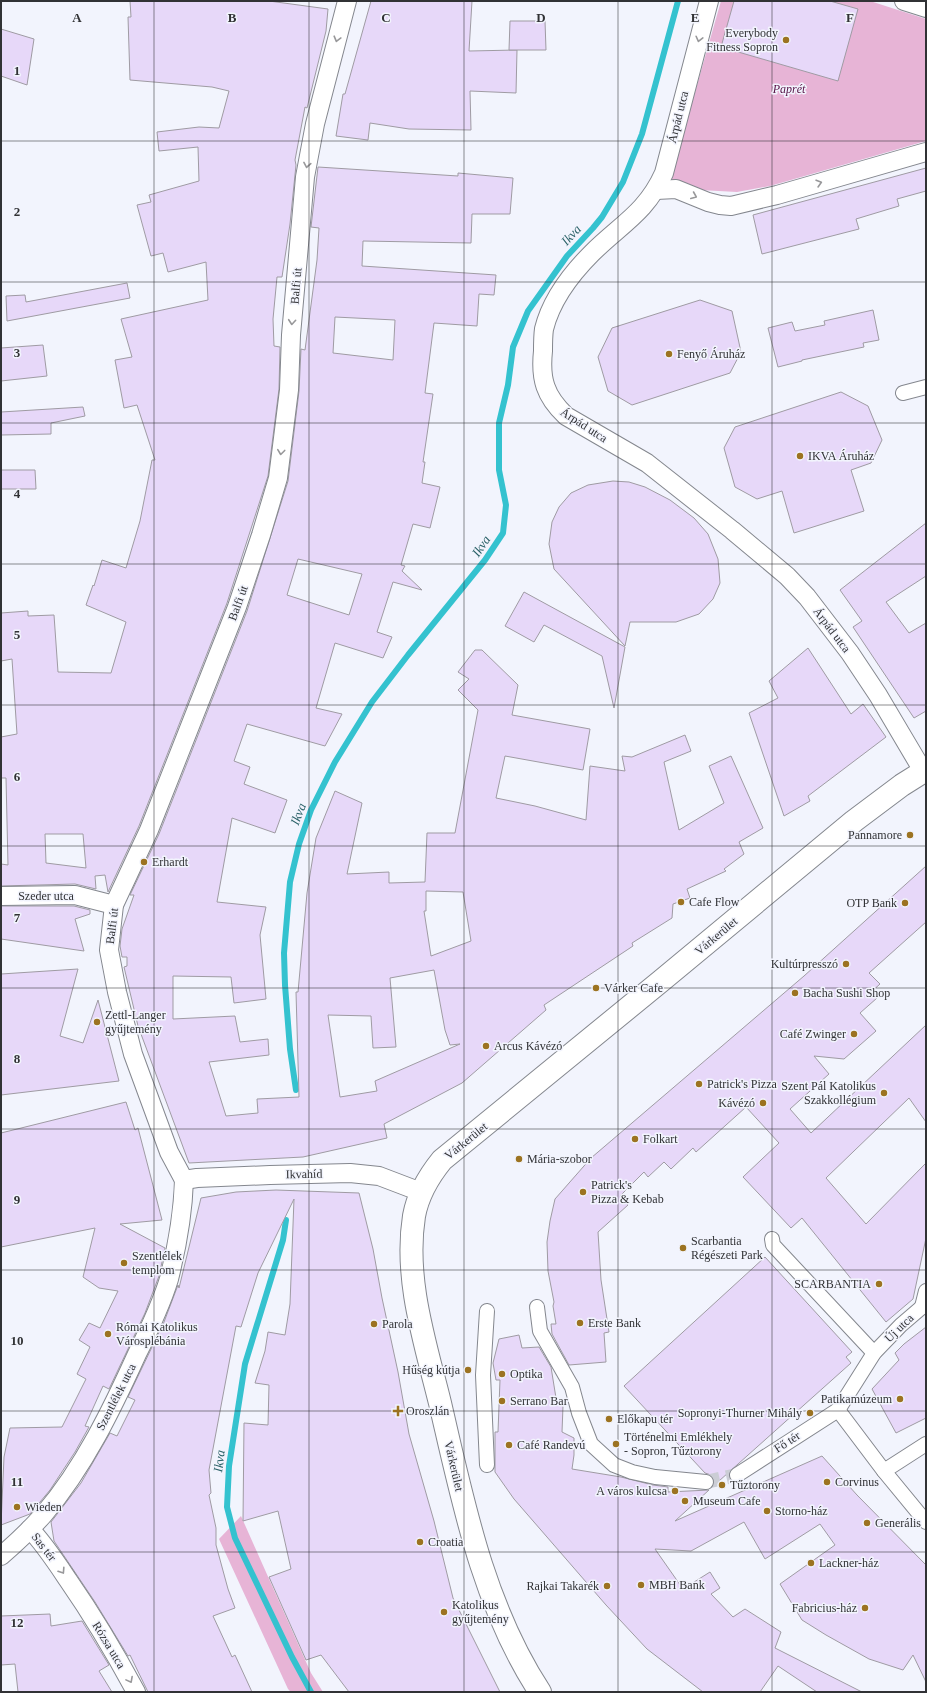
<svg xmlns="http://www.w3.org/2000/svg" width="927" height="1693" viewBox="0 0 927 1693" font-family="Georgia,serif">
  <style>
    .green { fill: #e7b4d6 }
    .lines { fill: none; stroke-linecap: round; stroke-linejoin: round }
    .stream { stroke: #34c2cf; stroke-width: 6 }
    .building { fill: #e7d8f9; stroke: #9f9ba3; fill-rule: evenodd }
    .pedestrian-tunnel { stroke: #cbcdd5; stroke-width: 14; stroke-dasharray: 14 7; stroke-linecap: butt }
    .pedestrian-casing { stroke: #84878e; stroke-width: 16 }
    .minor-casing { stroke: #84878e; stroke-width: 20 }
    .tertiary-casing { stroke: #84878e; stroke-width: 24 }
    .pedestrian { stroke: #fff; stroke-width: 14 }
    .minor { stroke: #fff; stroke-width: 18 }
    .tertiary { stroke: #fff; stroke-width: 22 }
    .oneway { stroke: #98989a }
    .grid { fill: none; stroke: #313235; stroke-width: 1; stroke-opacity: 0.55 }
    .poi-dot { fill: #9c7321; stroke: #f2f4fd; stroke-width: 1.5 }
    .labels { text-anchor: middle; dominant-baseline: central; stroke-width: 3; stroke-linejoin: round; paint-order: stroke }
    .poi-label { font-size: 12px; fill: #313235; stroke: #f2f4fd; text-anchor: start }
    .park-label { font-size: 12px; font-style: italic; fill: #571347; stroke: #f2f4fd }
    .street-label { font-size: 12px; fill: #313235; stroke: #f2f4fd }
    .water-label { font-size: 13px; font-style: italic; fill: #2a6167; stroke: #f2f4fd }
    .grid-label { font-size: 13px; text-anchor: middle; font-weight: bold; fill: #313235; stroke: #f2f4fd; stroke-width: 3; stroke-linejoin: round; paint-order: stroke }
  </style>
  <rect width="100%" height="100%" fill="#f2f4fd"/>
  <g class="green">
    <path d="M721,1h149l56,18v122l-156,45 -33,6 -37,-2 -30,-10z"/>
    <path d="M241,1516l70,157 12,19h-32l-3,-3 -69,-150z"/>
  </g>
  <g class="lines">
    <g class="stream">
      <path d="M296,1090l-6,-41 -5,-64 -1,-32 6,-71 9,-38 12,-34 24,-48 37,-60 36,-47 77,-95 18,-27 3,-28 -7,-35v-47l9,-38 5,-38 15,-36 39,-55 26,-28 9,-11 21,-35 19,-48 36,-133"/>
      <path d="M286,1220l-3,20 -38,124 -16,102 -2,41 8,31 57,119 19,35"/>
    </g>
  </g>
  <g class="building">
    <path d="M130,1h139l59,8 -2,22 -19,77 -2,-1 -10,53 1,5 -6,59 -8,53h-5l-4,42 1,27 6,1 -1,42 -11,87 -41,127 -88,223 -31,66 -3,-17 -10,1 1,13 -21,-5 -74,2v-22l7,1 -2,-87h-5v-41l16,-3 -5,-75 -11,2v-48l27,-2v5l26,-1 4,57 53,1 15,-51 -40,-17 7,-20 1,1 8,-26 24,8 14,-47 12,-61h3l-18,-55 -13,3 -9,-48 17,-3 -11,-38 87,-19 -2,-38 -38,10 -5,-19 -12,3 -14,-51 14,-3 -2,-7 50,-14 -1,-34 -39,4 -2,-19 42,-5 20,1 10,-37 -17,-4 -82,-7 -2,-63h3zM45,834h38l3,34 -40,-5z"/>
    <path d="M371,1h101l-3,50 48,-1 -1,43 -46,-2 1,39 -62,-1 -39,-6 -2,17 -32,-4 7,-42h2z"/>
    <path d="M734,1h96l28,8 -20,72 -117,-34z"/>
    <path d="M510,21h35l1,29h-37z"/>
    <path d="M1,29l33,10 -7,46 -26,-9z"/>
    <path d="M318,167l140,9v-3l55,5 -3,36h-38l-1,29 -108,-2 -1,25 134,9 -2,20 -15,-1 -2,32 -43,-3 -9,70 8,1 -10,68h2l-3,21 18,4 -10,41 -17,-4 -12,41 4,1 -3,5 20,19 -29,-8 -16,50 15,5 -9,21 -48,-15 -19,65 26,6 -17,32 -78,-22 -13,37 16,6 -6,17 43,16 -12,33 -43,-15 -15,84 49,5 -6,28 6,64 -32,4 -3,-26 -58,-1v43l62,-3 5,26 28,-3 1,16 -60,7 17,54 32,-3 -1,-14 42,-2 -3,-105h2l9,-99 9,-55 19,-47 27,12 -15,71 42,-2v11l36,-1 2,-49h28l23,-123 -20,-20 11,-11 -11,-7 17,-22h7l36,35 -6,30 78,14 -7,41 -78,-14 -9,42 39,8 51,14 4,-54 35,5 -3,-15 10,1 53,-22 6,16 -27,11 15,68 45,-27 -15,-37 22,-10 32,72 -24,14 5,12 -20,15 2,2 -39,18 3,9 -17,6 -1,14 -40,25 1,3 -89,59 2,5 -84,73 -78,41 3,14 -84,19 -114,6 -51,-137 -14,-59 3,-1v-9h-5l-2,-11 2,-17 12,-34h-4l29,-61 88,-223 41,-130 11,-90 2,-42 4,1 12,-90 2,-32 -8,-1zM335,317l60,3 -2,40 -60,-7zM298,559l64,15 -13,41 -62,-20zM426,891l37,1 8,49 -40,15 -7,-45h2zM434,970l11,60 5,15 10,-1 -85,37 2,10 -37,6 -12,-82 43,1 2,32 23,-1 -6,-69z"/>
    <path d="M926,168v23l-29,8 2,7 -43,13 3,10 -97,25 -9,-39z"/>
    <path d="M127,283l3,15 -123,23 -1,-25 19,-1 1,7z"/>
    <path d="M700,300l32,11 9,41 -11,21 -98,32 -24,-14 -10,-34 14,-29z"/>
    <path d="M873,310l6,30 -16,3 1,4 -62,13v1l-24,6 -10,-39 24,-6 3,9 30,-6 -1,-4z"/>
    <path d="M43,345l4,31 -46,5v-33z"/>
    <path d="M841,392l27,14 14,34 -11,23 -20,7 13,41 -70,22 -12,-42 -25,8 -22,-12 -11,-39 11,-21z"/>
    <path d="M83,407l2,9 -34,7v11l-50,1v-23z"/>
    <path d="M1,470h34l1,19h-35z"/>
    <path d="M613,481l16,1 16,5 25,13 24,18 14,16 10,25 2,24 -7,16 -14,15 -23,8h-46l-5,24 -71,-77 -5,-25 3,-22 7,-15 12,-14 17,-8z"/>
    <path d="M926,523v53l-40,26 23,31 17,-10v88l-12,7 -61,-91 9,-6 -22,-31z"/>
    <path d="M524,592l101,55 -11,61 -12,-52 -58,-31 -10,17 -29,-16z"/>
    <path d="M808,648l43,66 12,-10 23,33 -78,59 2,5 -26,15 -35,-103 29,-15 -9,-17z"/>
    <path d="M926,866v56l-57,51 11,11 -9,8 6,6 -17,15 16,18 -32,28 -30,-3 15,18 -39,35 21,24 115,-108v97l-17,-24 -83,80 40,46 60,-61v75l-13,61 -27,23 -84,-104 -11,10 -48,-51 36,-34 -33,-36 -50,45 -3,-4 -22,21 -7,-7 -16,15 -4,-5 -24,24 8,9 -30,27 3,48 8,52 -5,1 2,29 -37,3 -17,-31 -1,-10h5l-3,-18 1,-4 -6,-31 -1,-29 3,-21 5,-22 36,-41 213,-182z"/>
    <path d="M1,906h73l16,4v4l-15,5 9,32 -83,-12z"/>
    <path d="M78,969l-18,67 23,7 15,-43 21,81 -118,14v-121z"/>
    <path d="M126,1102l9,28 3,-2 24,92 -42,4 45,24 -6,28 -14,37 -36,76 -6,-3 -18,40 4,1 -14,25 -25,38 -20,24 -29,11 3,-68 6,-29 52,-1 24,-48 -9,-5 13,-27 -11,-7 10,-17 11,5 18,-37 -19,-3 -16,-11 12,-49 -94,19v-114z"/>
    <path d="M276,1190l83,3 14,56 9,49 16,74 11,62 25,87 19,77 47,94h-151l-28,-37 -15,5 -37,-83 22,-8 -13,-58 -35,10 1,-98 24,2 1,-40 -14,-2 10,-32 3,-19 17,3 5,-31 4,-105 -36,74 -17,54 -5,-1 -27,144 2,23 -2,2 7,33v17l12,44 7,19 -22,8 19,41 3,-2 17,37h-104l-18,-37 -2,1 -33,-54 -41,-61 -3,-19 30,-39 29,-50 7,3 18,-36 -7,-3 36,-75 14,-37 1,3 22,-90 35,-6z"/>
    <path d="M765,1257l87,95 -6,5 5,6 -132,118h-5l-3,-6 -6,-2 -81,-87z"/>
    <path d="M926,1327v91l-30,15 -24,-44 27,-29 -4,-7 9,-9z"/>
    <path d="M519,1335l3,13 17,-1 12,20 5,31 7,8 -1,26 12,6v17l-2,14 49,8 32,8 15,2v5l41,-2 -34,31 147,-65 35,39 69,70v117l-13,-27 -10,15 -34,-11 -43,-24 -24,-15 -22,-36 55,-39 -15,-21 -55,35 -21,-37 -53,29 -36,-2 28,40 27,-17 10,16 -9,6 22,23 12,-8 36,23 -6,16 87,44h-45l-39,-26 -18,26h-57l-56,-43 -41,-44 -92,-106 -19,-27v-40h3l2,-52h-4l-3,-17 6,-24z"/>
    <path d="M50,1614l1,12 31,-5 27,44 -10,6 13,21h-94l-3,-28 -14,1v-49z"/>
  </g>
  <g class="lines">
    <path class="pedestrian-tunnel" d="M706,1482l31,-7"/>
    <g class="pedestrian-casing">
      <g id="pedestrian">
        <path d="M903,393l23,-6"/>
        <path d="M772,1239l1,6 101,108"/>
        <path d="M537,1307l3,24 32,56 7,26 12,31 23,21 18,7 23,5 51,5"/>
        <path d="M922,1307l4,-16"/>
        <path d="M487,1311l-4,64 4,90"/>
        <path d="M838,1410l36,-57 27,-28 21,-18 4,-2"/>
        <path d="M884,1471l42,51"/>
        <path d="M737,1475l101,-65 46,61 42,-27"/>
      </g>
    </g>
    <g class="minor-casing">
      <g id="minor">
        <path d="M709,1l-45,172c-18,40 -43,51 -72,80 -21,21 -41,48 -48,76 -1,7 -1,15 -1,22 -3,28 2,45 23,65l81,47 85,67 55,46 20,21 43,56 28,42 45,76"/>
        <path d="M904,1l22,7"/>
        <path d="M656,190l20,-1 32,13 12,3 11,1 46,-11 149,-43"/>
        <path d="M1,896l74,-1 39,10"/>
        <path d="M184,1180l-15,-28 -36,-98 -16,-62 -8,-42 5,-45 35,-75 88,-223 24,-72 17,-57 11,-88 2,-55 14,-158 10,-53 32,-123"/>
        <path d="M184,1180l13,-2 73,-3 80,-2 29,3 42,16"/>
        <path d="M30,1529c15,16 26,33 38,51 25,36 47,73 68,112"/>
        <path d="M1,1556c15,-13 30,-27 43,-42 40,-47 68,-105 93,-160 12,-24 24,-49 32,-75 8,-32 14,-66 15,-99"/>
      </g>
    </g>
    <g class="tertiary-casing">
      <path id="tertiary" d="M540,1692c-57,-87 -77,-190 -100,-289 -15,-61 -36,-124 -26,-187 4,-22 15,-40 28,-56l219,-179 193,-160 48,-36 24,-15"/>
    </g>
    <use href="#pedestrian" class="pedestrian"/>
    <use href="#minor" class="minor"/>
    <use href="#tertiary" class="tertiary"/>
  </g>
  <defs><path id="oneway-chevron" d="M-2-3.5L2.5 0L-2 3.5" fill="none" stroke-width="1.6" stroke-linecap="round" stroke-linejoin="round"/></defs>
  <g class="oneway">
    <use href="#oneway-chevron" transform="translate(337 39) rotate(105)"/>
    <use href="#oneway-chevron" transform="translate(699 39) rotate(104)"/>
    <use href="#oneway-chevron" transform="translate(307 165) rotate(100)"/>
    <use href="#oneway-chevron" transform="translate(819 183) rotate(-16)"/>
    <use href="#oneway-chevron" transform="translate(694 196) rotate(23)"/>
    <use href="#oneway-chevron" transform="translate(292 322) rotate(95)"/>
    <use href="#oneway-chevron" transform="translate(281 452) rotate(97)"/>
    <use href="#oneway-chevron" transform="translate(62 1571) rotate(57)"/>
    <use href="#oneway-chevron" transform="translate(130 1680) rotate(62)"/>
  </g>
  <path class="grid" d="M154,1v1691M309,1v1691M464,1v1691M618,1v1691M772,1v1691M1,141h925M1,282h925M1,423h925M1,564h925M1,705h925M1,846h925M1,988h925M1,1129h925M1,1270h925M1,1411h925M1,1552h925"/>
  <g class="poi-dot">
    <circle cx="786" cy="40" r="4"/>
    <circle cx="669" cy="354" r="4"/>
    <circle cx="800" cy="456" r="4"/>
    <circle cx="910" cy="835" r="4"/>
    <circle cx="144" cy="862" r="4"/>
    <circle cx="681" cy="902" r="4"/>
    <circle cx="905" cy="903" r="4"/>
    <circle cx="846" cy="964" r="4"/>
    <circle cx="596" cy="988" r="4"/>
    <circle cx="795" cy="993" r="4"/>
    <circle cx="97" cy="1022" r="4"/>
    <circle cx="854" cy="1034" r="4"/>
    <circle cx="486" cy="1046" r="4"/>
    <circle cx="699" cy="1084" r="4"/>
    <circle cx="884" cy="1093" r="4"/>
    <circle cx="763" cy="1103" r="4"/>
    <circle cx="635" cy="1139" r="4"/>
    <circle cx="519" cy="1159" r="4"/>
    <circle cx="583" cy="1192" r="4"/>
    <circle cx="683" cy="1248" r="4"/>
    <circle cx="124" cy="1263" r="4"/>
    <circle cx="879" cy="1284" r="4"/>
    <circle cx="580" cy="1323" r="4"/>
    <circle cx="374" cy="1324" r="4"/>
    <circle cx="108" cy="1334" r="4"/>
    <circle cx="468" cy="1370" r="4"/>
    <circle cx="502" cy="1374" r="4"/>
    <circle cx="900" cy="1399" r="4"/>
    <circle cx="502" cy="1401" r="4"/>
    <path d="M396 1405h4v4h4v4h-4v4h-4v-4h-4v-4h4z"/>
    <circle cx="810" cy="1413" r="4"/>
    <circle cx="609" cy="1419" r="4"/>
    <circle cx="616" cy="1444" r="4"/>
    <circle cx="509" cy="1445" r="4"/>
    <circle cx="827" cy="1482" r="4"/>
    <circle cx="722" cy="1485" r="4"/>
    <circle cx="675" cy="1491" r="4"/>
    <circle cx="685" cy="1501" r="4"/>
    <circle cx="17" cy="1507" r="4"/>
    <circle cx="767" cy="1511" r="4"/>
    <circle cx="867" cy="1523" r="4"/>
    <circle cx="420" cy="1542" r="4"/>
    <circle cx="811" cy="1563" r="4"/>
    <circle cx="641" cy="1585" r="4"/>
    <circle cx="607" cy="1586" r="4"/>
    <circle cx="865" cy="1608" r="4"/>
    <circle cx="444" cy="1612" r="4"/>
  </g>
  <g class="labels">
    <g class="poi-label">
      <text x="778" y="33" text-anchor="end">Everybody<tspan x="778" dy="14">Fitness Sopron</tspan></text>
      <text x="677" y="354">Fenyő Áruház</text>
      <text x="808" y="456">IKVA Áruház</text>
      <text x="902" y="835" text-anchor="end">Pannamore</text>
      <text x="152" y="862">Erhardt</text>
      <text x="689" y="902">Cafe Flow</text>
      <text x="897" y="903" text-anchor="end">OTP Bank</text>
      <text x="838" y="964" text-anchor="end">Kultúrpresszó</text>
      <text x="604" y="988">Várker Cafe</text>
      <text x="803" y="993">Bacha Sushi Shop</text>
      <text x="105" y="1015">Zettl-Langer<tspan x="105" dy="14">gyűjtemény</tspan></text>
      <text x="846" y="1034" text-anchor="end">Café Zwinger</text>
      <text x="494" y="1046">Arcus Kávézó</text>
      <text x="707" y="1084">Patrick's Pizza</text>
      <text x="876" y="1086" text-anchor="end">Szent Pál Katolikus<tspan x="876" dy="14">Szakkollégium</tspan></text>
      <text x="755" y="1103" text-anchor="end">Kávézó</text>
      <text x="643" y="1139">Folkart</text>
      <text x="527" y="1159">Mária-szobor</text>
      <text x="591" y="1185">Patrick's<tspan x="591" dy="14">Pizza &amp; Kebab</tspan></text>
      <text x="691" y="1241">Scarbantia<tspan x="691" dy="14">Régészeti Park</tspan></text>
      <text x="132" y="1256">Szentlélek<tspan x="132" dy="14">templom</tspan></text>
      <text x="871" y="1284" text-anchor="end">SCARBANTIA</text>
      <text x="588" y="1323">Erste Bank</text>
      <text x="382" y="1324">Parola</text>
      <text x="116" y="1327">Római Katolikus<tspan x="116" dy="14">Városplébánia</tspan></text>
      <text x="460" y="1370" text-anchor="end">Hűség kútja</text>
      <text x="510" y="1374">Optika</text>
      <text x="892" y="1399" text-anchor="end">Patikamúzeum</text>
      <text x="510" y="1401">Serrano Bar</text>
      <text x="406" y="1411">Oroszlán</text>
      <text x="802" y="1413" text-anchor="end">Sopronyi-Thurner Mihály</text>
      <text x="617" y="1419">Előkapu tér</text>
      <text x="624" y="1437">Történelmi Emlékhely<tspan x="624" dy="14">- Sopron, Tűztorony</tspan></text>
      <text x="517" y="1445">Café Randevú</text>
      <text x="835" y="1482">Corvinus</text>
      <text x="730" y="1485">Tűztorony</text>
      <text x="667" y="1491" text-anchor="end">A város kulcsa</text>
      <text x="693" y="1501">Museum Cafe</text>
      <text x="25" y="1507">Wieden</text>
      <text x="775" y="1511">Storno-ház</text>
      <text x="875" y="1523">Generális</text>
      <text x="428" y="1542">Croatia</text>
      <text x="819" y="1563">Lackner-ház</text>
      <text x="649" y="1585">MBH Bank</text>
      <text x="599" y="1586" text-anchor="end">Rajkai Takarék</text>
      <text x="452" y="1605">Katolikus<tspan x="452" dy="14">gyűjtemény</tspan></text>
      <text x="857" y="1608" text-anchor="end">Fabricius-ház</text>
    </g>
    <g class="park-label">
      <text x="789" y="89">Paprét</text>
    </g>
    <g class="street-label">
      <text transform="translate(678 117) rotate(-76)">Árpád utca</text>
      <text transform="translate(296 286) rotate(-85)">Balfi út</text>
      <text transform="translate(584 425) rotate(33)">Árpád utca</text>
      <text transform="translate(238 603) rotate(-70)">Balfi út</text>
      <text transform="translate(832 630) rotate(53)">Árpád utca</text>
      <text x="46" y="896">Szeder utca</text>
      <text transform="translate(112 926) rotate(-83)">Balfi út</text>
      <text transform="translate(716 936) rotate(-40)">Várkerület</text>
      <text transform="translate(466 1141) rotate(-39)">Várkerület</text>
      <text transform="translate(304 1174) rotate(-1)">Ikvahíd</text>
      <text transform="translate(899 1328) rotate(-44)">Új utca</text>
      <text transform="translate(116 1397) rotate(-63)">Szentlélek utca</text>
      <text transform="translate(787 1442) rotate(-33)">Fő tér</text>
      <text transform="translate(454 1466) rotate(77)">Várkerület</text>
      <text transform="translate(44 1547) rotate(52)">Sas tér</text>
      <text transform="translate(109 1645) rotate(59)">Rózsa utca</text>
    </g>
    <g class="water-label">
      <text transform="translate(571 235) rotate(-48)">Ikva</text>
      <text transform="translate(481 546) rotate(-56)">Ikva</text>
      <text transform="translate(298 814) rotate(-69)">Ikva</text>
      <text transform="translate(219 1461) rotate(-83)">Ikva</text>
    </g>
  </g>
  <g class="grid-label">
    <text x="77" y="22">A</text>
    <text x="232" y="22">B</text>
    <text x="386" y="22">C</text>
    <text x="541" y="22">D</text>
    <text x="695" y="22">E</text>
    <text x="850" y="22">F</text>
    <text x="17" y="75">1</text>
    <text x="17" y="216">2</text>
    <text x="17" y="357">3</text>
    <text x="17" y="498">4</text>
    <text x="17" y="639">5</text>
    <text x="17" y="781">6</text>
    <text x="17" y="922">7</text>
    <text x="17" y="1063">8</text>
    <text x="17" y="1204">9</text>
    <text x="17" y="1345">10</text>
    <text x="17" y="1486">11</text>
    <text x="17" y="1627">12</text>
  </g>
  <rect width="927" height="1693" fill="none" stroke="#313235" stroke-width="4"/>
</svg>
